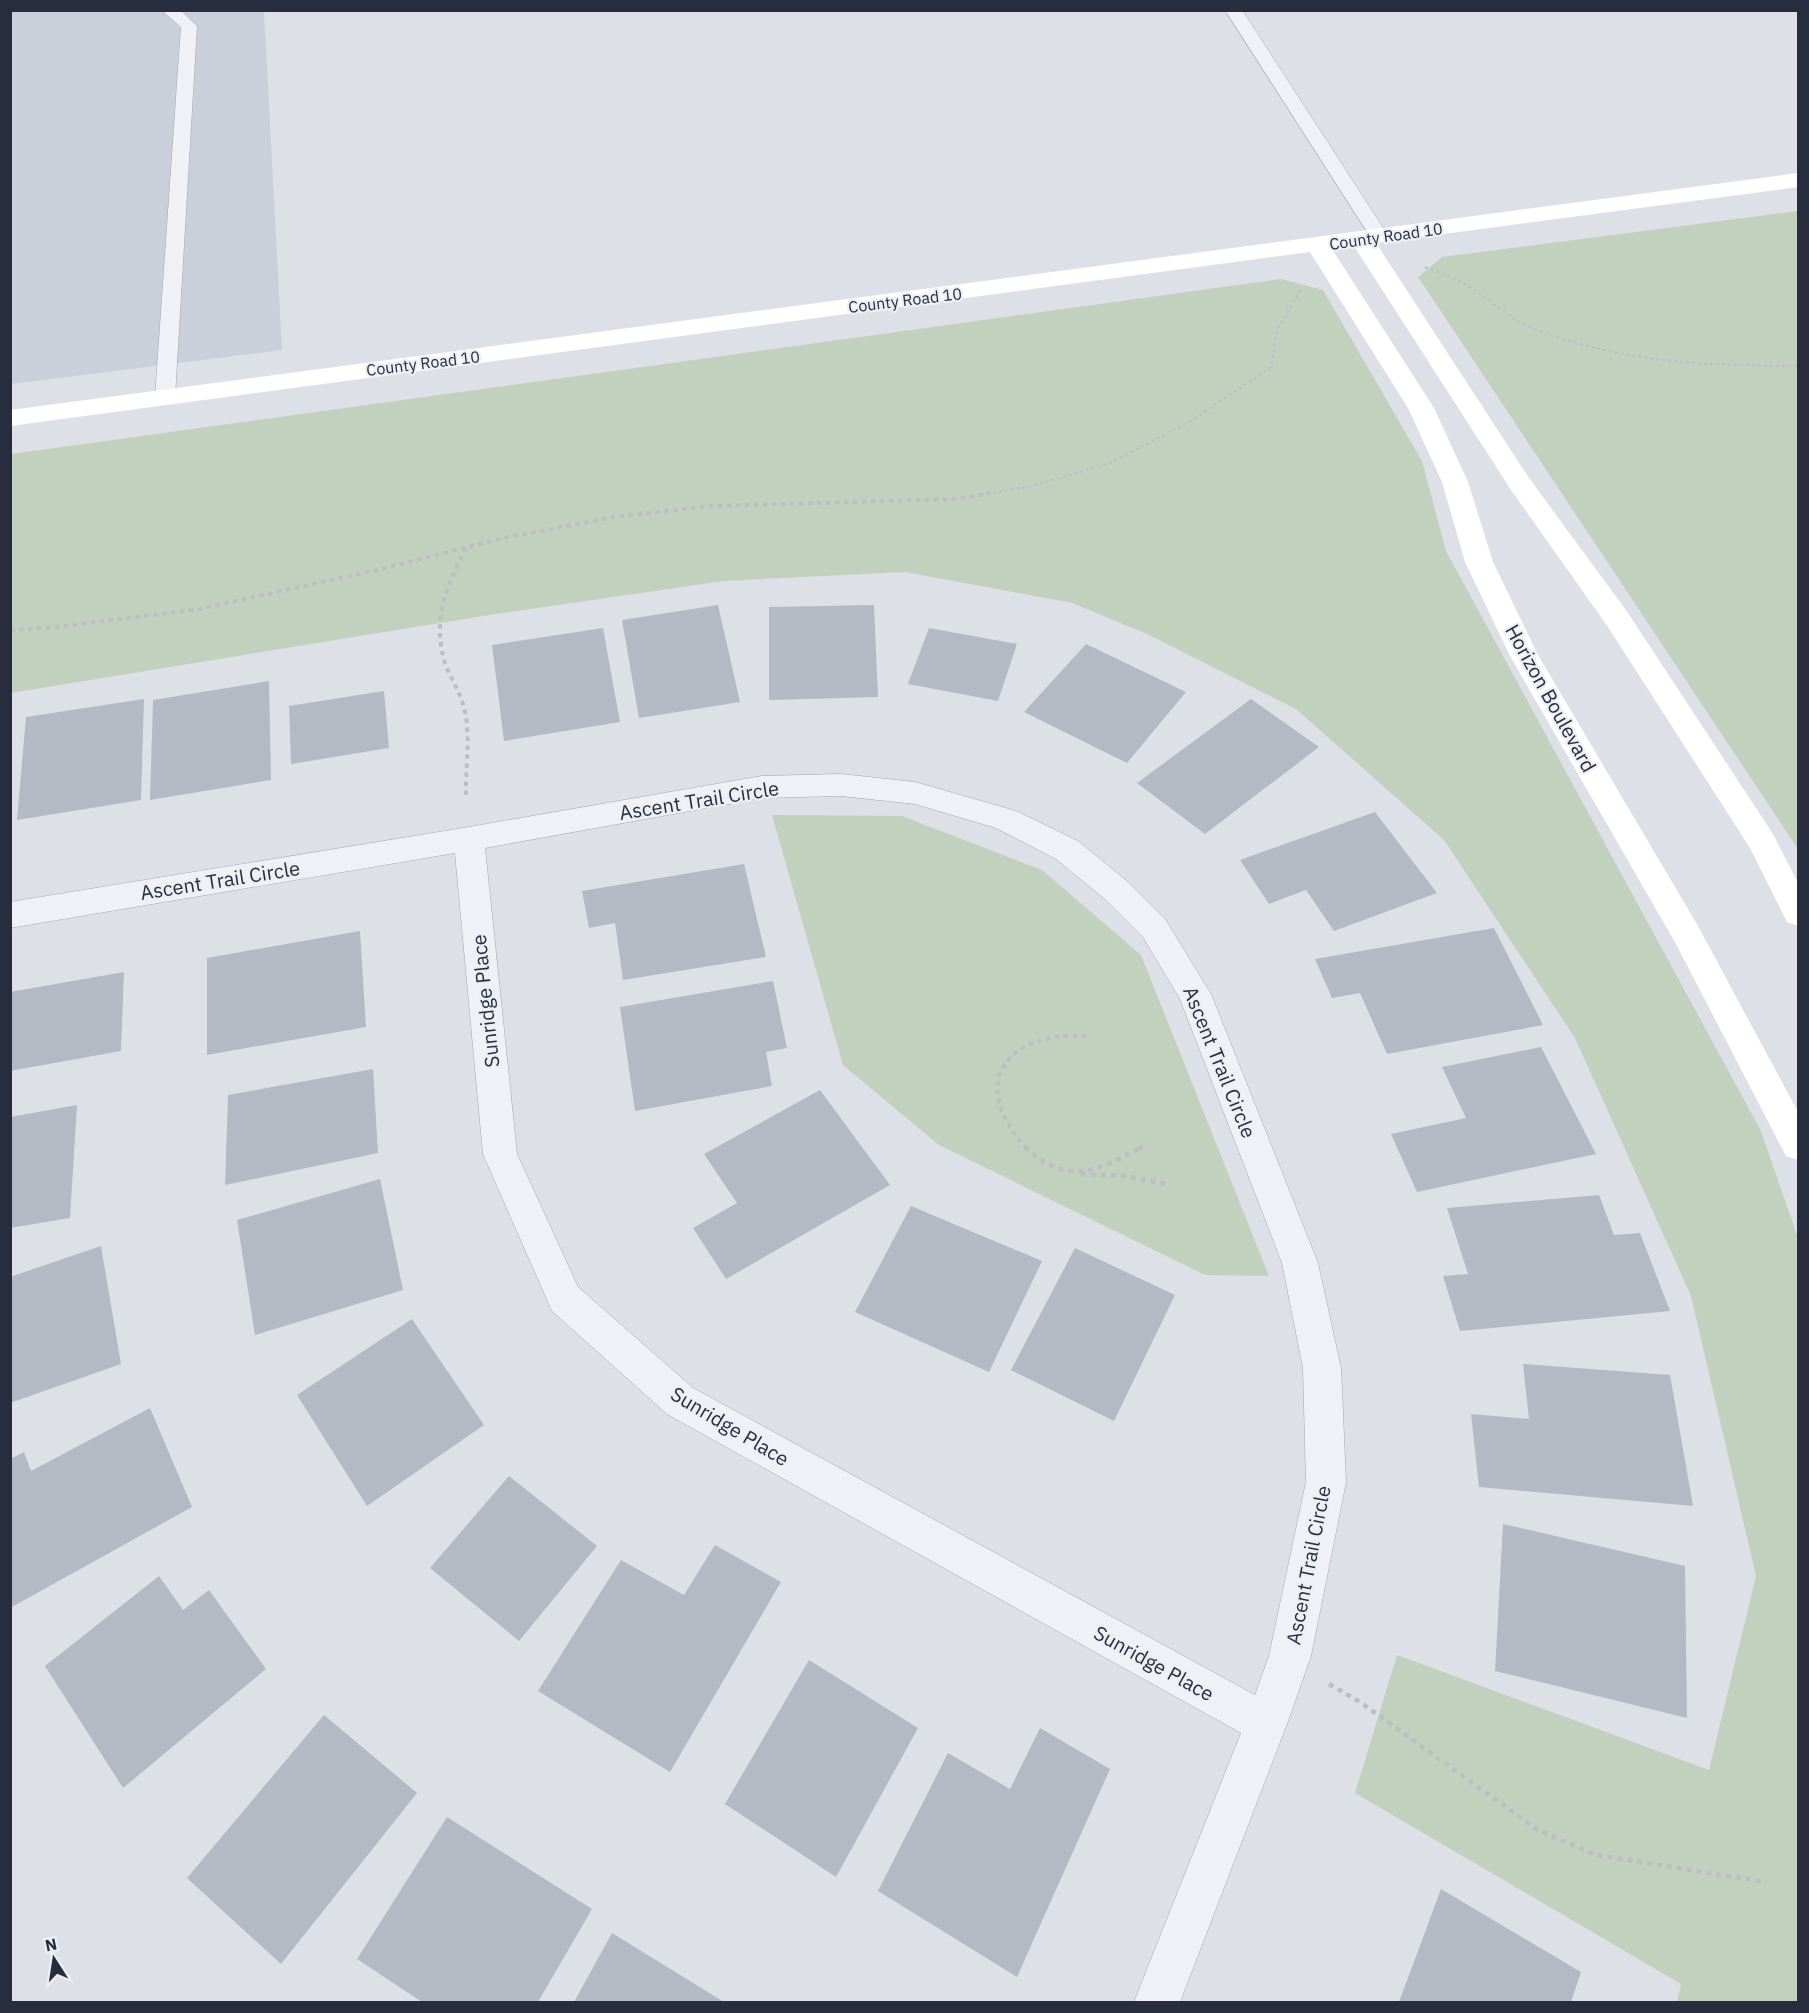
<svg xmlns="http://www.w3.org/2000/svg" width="1809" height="2013" viewBox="0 0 1809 2013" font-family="'IBM Plex Sans',sans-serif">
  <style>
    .built { fill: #cbcfd9 }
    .green { fill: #c1d1be }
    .building { fill: #b4b9c4 }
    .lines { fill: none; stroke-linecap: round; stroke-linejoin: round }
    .lane-casing { stroke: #a3a7b1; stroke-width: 1 }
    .street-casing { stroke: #a3a7b1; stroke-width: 1 }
    .path-far2 { stroke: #bcbec6; stroke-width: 2; stroke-dasharray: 3 3; stroke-linecap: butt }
    .path-far1 { stroke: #bcbec6; stroke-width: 4; stroke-dasharray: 4.5 4.5; stroke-linecap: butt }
    .path { stroke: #bcbec6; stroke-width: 4.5; stroke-dasharray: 5 5; stroke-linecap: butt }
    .lane { fill: #f0f1f6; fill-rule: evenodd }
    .street { fill: #f0f1f6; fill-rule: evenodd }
    .secondary { fill: #fff; fill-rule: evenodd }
    .labels { text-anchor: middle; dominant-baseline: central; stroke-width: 4.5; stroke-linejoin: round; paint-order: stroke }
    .far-street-label { font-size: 16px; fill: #272d3e; stroke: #edeff5 }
    .street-label { font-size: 20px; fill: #272d3e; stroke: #edeff5 }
  </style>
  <rect width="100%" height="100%" fill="#dde0e7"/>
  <path class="built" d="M10,11h254l18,339 -271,34z"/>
  <g class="green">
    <path d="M1798,211v638l-380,-572 24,-20z"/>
    <path d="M1281,279l42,11 99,171 24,90 315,580 37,107v764h-121l4,-18 -326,-191 42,-138 312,115 47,-194 -65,-280 -116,-258 -131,-198 -148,-131 -149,-75 -75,-31 -167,-31 -181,9 -241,35 -472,77v-239z"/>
    <path d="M772,815l130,1 140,54 99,85 128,321 -64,-1 -266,-130 -96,-80z"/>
  </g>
  <g class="building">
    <path d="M718,605l22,97 -101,16 -17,-98z"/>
    <path d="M874,605l4,92 -109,3v-93z"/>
    <path d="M603,628l17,94 -116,19 -12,-96z"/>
    <path d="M929,628l88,16 -19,57 -90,-17z"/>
    <path d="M1086,644l100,48 -59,71 -103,-51z"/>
    <path d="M269,681l2,99 -121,20 3,-100z"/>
    <path d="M384,691l5,57 -98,16 -2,-58z"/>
    <path d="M144,699l-3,101 -124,20 9,-103z"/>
    <path d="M1251,699l68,48 -114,87 -68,-51z"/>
    <path d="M1375,812l62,81 -103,38 -28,-41 -37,14 -29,-44z"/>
    <path d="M744,864l22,93 -143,23 -8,-57 -26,5 -7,-37z"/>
    <path d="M1494,928l49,97 -156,29 -27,-61 -28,5 -17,-39z"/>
    <path d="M360,931l6,96 -159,28v-97z"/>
    <path d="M124,972l-3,79 -111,20v-79z"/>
    <path d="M773,981l14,67 -21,4 6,34 -137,25 -15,-104z"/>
    <path d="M1541,1047l55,107 -179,38 -26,-58 75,-16 -24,-51z"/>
    <path d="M373,1069l5,84 -153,32 3,-90z"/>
    <path d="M820,1090l70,95 -164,94 -33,-51 44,-25 -33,-49z"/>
    <path d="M77,1105l-7,113 -60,10v-111z"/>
    <path d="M380,1179l23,111 -148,45 -18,-115z"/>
    <path d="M1599,1195l15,40 26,-2 30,78 -210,20 -17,-55 25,-2 -21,-66z"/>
    <path d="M911,1206l131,55 -53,111 -134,-60z"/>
    <path d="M101,1246l20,118 -111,39v-126z"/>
    <path d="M1075,1248l100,47 -61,126 -103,-51z"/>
    <path d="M412,1319l72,106 -117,81 -70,-111z"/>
    <path d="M1523,1364l147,11 23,131 -214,-19 -8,-73 58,5z"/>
    <path d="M150,1408l42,99 -182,101v-149l14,-7 7,19z"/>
    <path d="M509,1476l88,70 -78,95 -89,-73z"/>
    <path d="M1503,1524l182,42 2,152 -192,-47z"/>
    <path d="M715,1545l66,37 -111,190 -132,-81 83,-131 63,35z"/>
    <path d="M159,1576l24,34 26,-20 57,79 -143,119 -78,-122z"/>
    <path d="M809,1660l109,68 -82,149 -111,-73z"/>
    <path d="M324,1715l93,78 -136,171 -94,-86z"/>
    <path d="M1040,1728l70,41 -93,208 -139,-86 70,-138 62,36z"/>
    <path d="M447,1817l145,92 -54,93h-116l-65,-43z"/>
    <path d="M1441,1889l140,83 -10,30h-172z"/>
    <path d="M612,1933l112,69h-150z"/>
  </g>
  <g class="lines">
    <g class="lane-casing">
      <g id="lane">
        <path d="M161,10h19l17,16 -22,371 -3,5 -7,1 -7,-1 -3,-5 26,-370z"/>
        <path d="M1225,10h17l147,227 -2,4h-14z"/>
      </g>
    </g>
    <g class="street-casing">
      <path id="street" d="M841,774l74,8 101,29 62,30 50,41 37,37 46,75 107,269 23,105 5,114 -35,174 -24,68 -107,278h-46l107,-269 -574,-319 -115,-103 -69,-157 -28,-301 -445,75v-26l459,-75 293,-51zM841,796l74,8 81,24 60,31 50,41 37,37 37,62 102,264 21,105 3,114 -37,174 -14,39 -562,-307 -115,-101 -61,-133 -32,-306 277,-50z"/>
    </g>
    <g class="path-far2">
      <path d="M1425,267c18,7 37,14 54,26 16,11 30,25 49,33 85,36 179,40 270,40"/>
      <path d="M981,495l51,-9 78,-23 84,-44 77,-52 6,-37 24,-40"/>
    </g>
    <g class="path-far1">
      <path d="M466,548c-20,39 -35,74 -20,118 7,17 17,31 20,51 4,27 -1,55 0,82"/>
      <path d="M10,630l38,-2 151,-19 178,-39 126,-32 111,-21 96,-11 247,-7 33,-6"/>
      <path d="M1027,1149c-61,-66 -21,-118 60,-113"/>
      <path d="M1139,1149l5,-3"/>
    </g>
    <g class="path">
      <path d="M1025,1147c43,40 72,24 117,0"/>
      <path d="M1081,1174l45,2 39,8"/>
      <path d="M1329,1684l31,18 178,128 58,25 170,27"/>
    </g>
    <use href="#lane" class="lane"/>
    <use href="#street" class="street"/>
    <path class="secondary" d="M1798,173v14l-422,56 153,235 99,135 145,221 25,49v43l-11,-4 -37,-74 -142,-221 -97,-137 -157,-244 -22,3 102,159 34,74 25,80 45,93 160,271 100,186v48l-12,-4 -110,-212 -166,-288 -45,-94 -23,-80 -34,-74 -98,-156 -1300,174v-16z"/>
  </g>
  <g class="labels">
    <g class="far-street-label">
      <text transform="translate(1386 236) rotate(-8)">County Road 10</text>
      <text transform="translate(905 300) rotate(-7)">County Road 10</text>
      <text transform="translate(423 363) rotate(-7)">County Road 10</text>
    </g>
    <g class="street-label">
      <text transform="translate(1551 698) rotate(61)">Horizon Boulevard</text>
      <text transform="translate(699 800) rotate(-9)">Ascent Trail Circle</text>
      <text transform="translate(220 880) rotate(-9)">Ascent Trail Circle</text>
      <text transform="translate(485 1001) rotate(-96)">Sunridge Place</text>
      <text transform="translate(1220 1062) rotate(68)">Ascent Trail Circle</text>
      <text transform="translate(730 1426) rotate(31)">Sunridge Place</text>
      <text transform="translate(1308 1565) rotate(-79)">Ascent Trail Circle</text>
      <text transform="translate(1154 1663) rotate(29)">Sunridge Place</text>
    </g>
  </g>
  <rect width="1809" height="2013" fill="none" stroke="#272d3e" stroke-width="24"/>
  <g transform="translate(54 1959) rotate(348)" stroke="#edeff5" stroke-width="4.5" paint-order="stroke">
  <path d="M0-4.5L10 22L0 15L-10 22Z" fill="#272d3e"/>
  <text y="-9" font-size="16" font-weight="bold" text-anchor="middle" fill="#272d3e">N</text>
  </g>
</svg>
